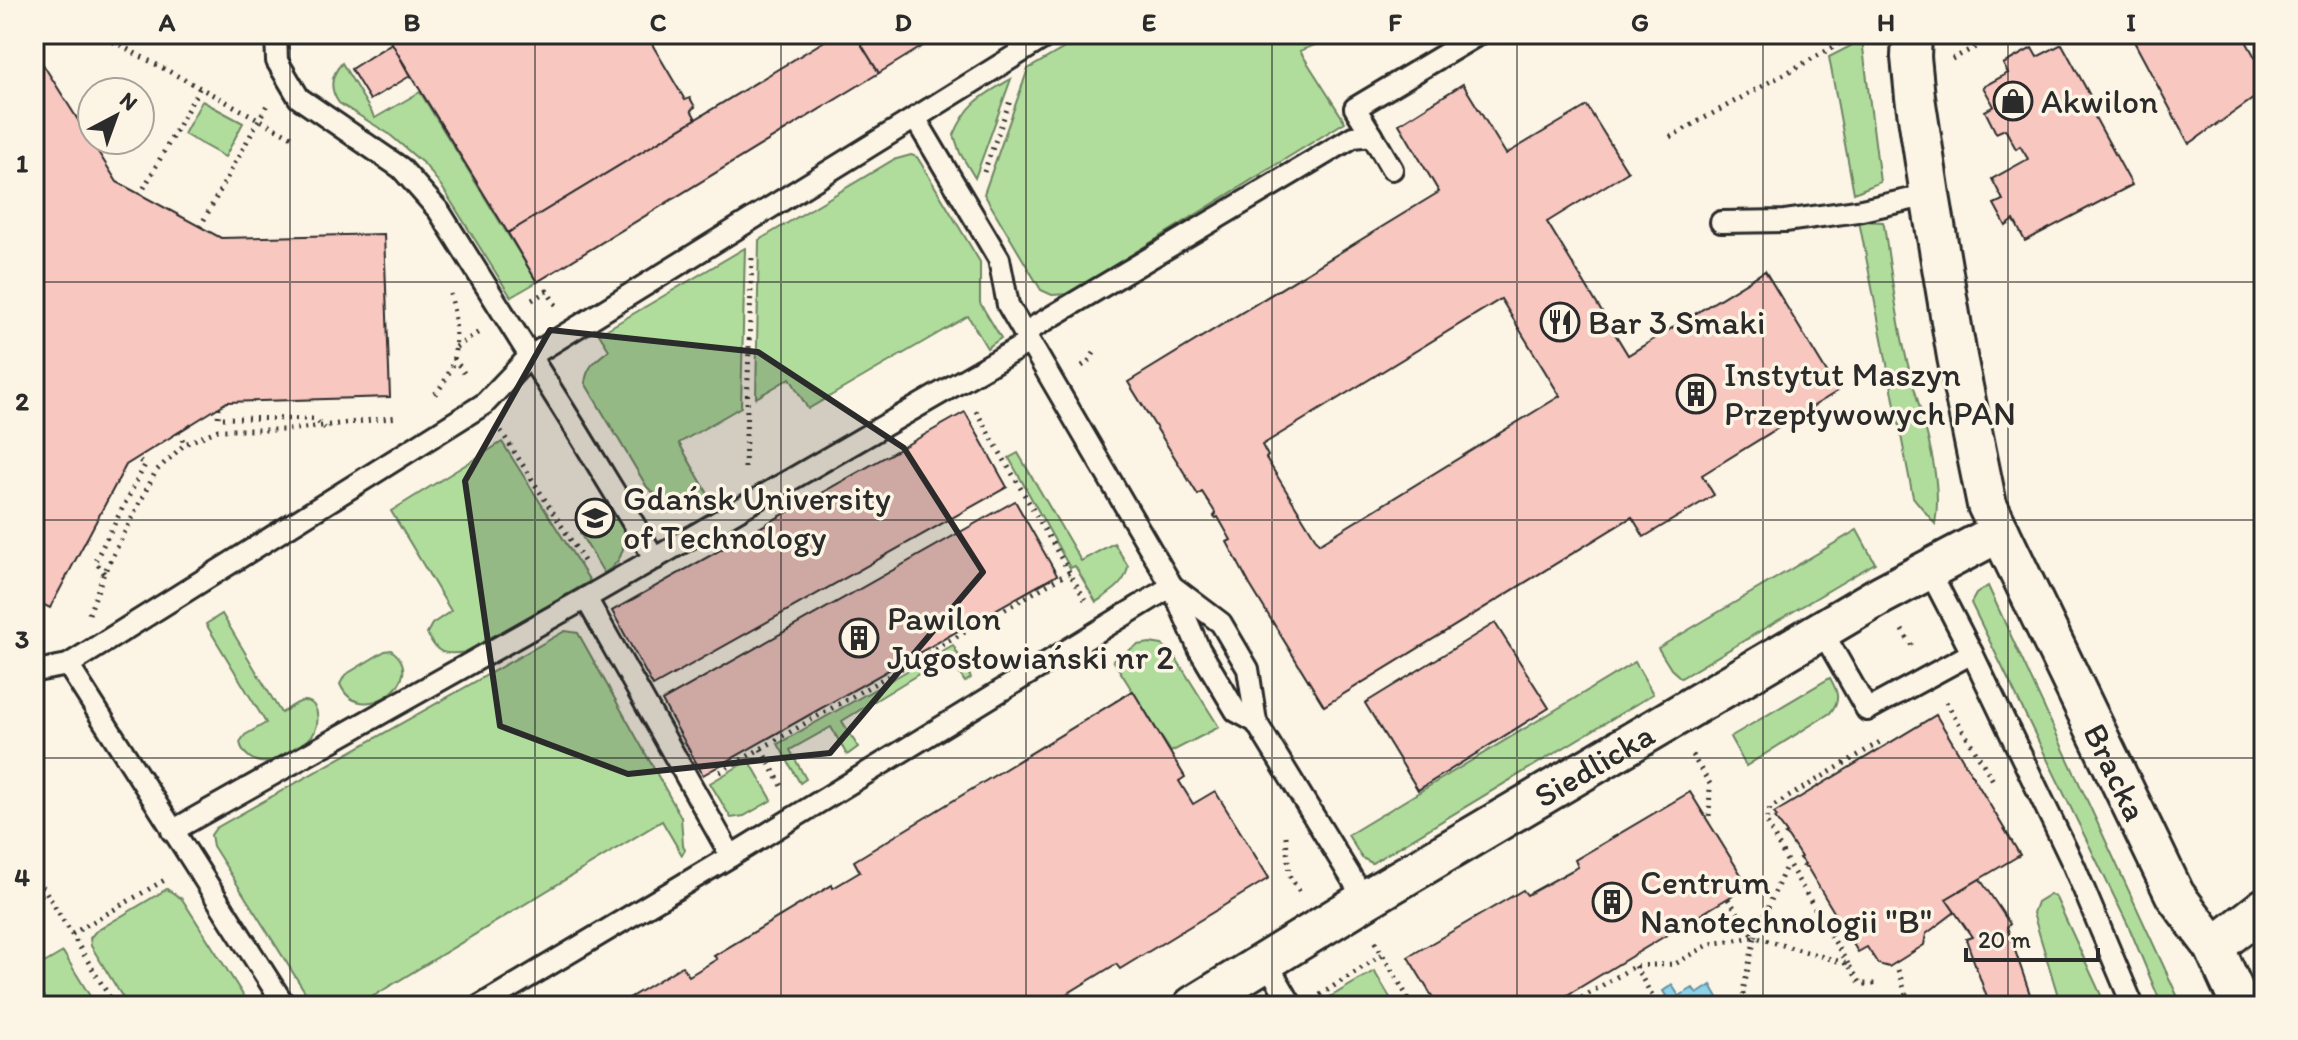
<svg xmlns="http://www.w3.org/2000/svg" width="2298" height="1040" viewBox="0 0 2298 1040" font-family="Itim,sans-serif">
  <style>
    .green { fill: #b0dd9c; stroke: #6e8464; stroke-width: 2 }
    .water { fill: #8bd4ec; stroke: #65909f; stroke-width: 2 }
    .building { fill: #f7c7c0; stroke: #2b2b2b; stroke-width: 2; fill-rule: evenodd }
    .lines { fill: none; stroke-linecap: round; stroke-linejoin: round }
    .lane-casing { stroke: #2b2b2b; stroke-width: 26 }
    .street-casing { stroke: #2b2b2b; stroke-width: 44 }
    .path { stroke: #2b2b2b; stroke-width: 5; stroke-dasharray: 2 6; stroke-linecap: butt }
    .lane { stroke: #fcf5e5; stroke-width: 20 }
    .street { stroke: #fcf5e5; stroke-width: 38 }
    .marked { fill: #2b2b2b; fill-opacity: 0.2; stroke: #2b2b2b; stroke-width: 6; stroke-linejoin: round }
    .grid { fill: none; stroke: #2b2b2b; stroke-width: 2; stroke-opacity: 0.55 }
    .labels { text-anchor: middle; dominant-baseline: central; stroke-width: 7; stroke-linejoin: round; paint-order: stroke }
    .poi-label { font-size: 34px; fill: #2b2b2b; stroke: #fcf5e5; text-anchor: start }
    .street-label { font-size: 34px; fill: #2b2b2b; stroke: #fcf5e5 }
    .neatline { fill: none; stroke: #2b2b2b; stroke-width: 3 }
    .grid-label { font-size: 26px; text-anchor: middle; font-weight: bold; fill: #2b2b2b }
  </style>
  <rect width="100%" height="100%" fill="#fcf5e5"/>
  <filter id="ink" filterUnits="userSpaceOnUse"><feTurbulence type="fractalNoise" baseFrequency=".0125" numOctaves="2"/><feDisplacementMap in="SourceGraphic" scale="16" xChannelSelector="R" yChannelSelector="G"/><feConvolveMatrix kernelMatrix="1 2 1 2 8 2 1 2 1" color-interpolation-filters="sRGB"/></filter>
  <g filter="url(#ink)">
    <g class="green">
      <path d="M1089,34h252l-41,17 45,71 -277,172 -16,1 -11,-5 -57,-96 44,-125z"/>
      <path d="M1862,40l18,142 -26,11 -25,-136z"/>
      <path d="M342,63l33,55 45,-26 117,190 -26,15 -69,-110 -17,-22 -36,-31 -50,-31c-10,-14 -8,-28 3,-40z"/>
      <path d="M1011,79l-36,99 -15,-25 -6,-18c14,-33 28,-39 57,-56z"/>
      <path d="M202,101l41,22 -18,34 -41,-23z"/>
      <path d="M911,155l6,2 5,8 58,97v41l21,35 -14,10 -19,-32 -160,93 -18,-31 -34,20 3,-158 134,-80z"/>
      <path d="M1859,221l24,1 1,3c6,41 11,82 20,123 11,53 41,122 31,176l-22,-27z"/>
      <path d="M745,248l-4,159 -62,36 29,51c-26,16 -39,14 -61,-7l-62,-104c2,-17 11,-23 24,-33l-10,-16z"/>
      <path d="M502,442l88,139 -123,71c-23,3 -30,3 -40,-19l5,-9 19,-13 -60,-100z"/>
      <path d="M1018,453l63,108 33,-18 14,23c-2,18 -17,26 -32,36l-21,-36 -5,2 -61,-110z"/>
      <path d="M609,515l11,3c8,22 5,43 -16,55l-24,-40z"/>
      <path d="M1857,530l18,33 -194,115 -10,-9 -13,-21z"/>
      <path d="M1988,586l194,420h-20l-33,-79 -158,-324 5,-9z"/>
      <path d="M222,614l59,99c6,-3 15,-11 22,-12 18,-1 17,26 9,35 -6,6 -36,24 -45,26 -13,2 -25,-8 -27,-20l5,-7 21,-12 -60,-99z"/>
      <path d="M565,631l13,2 103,184 2,28 2,5 -3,5 -20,-34 -305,185h-43l-101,-160 -2,-11 5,-7z"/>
      <path d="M1150,643l12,2 10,7 47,75 -48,25 -58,-92 24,-15z"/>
      <path d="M953,645l18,33 -6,4 -17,-26 -106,65 16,26 -11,8 -16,-28 -41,23 16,29 -6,4 -22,-39z"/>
      <path d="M391,650c41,29 -32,80 -51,34l5,-9 40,-24z"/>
      <path d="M1635,662l18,32 -281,169 -10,-5 -14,-23z"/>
      <path d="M1830,678c8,14 11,22 0,35l-84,53 -16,-29z"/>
      <path d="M749,760l23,40 -28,16 -13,2 -21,-35z"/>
      <path d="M167,889l15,10 68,107h-122l-37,-60 -1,-8 5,-6z"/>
      <path d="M2050,894l6,4 50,108h-45l-28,-93 4,-11z"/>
      <path d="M63,952l33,54h-46l-16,-25v-12z"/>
      <path d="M1374,971l21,35h-72l2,-6z"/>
    </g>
    <path class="water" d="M1672,985l7,11 14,-8 4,6 14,-9 9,16 6,-3 5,8h-68l-3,-6 6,-4 -3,-5z"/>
    <g class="building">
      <path d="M401,34h245l39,66 5,-2 5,9 -4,3 5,9 -188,114 -118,-192z"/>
      <path d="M836,34h19l24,39 -342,209 -29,-49z"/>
      <path d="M855,34h68l5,9 -49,30z"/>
      <path d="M923,34h25l-18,11z"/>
      <path d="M2130,34h112l22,39v18l-75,53z"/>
      <path d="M392,43l18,33 -40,24 -19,-31z"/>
      <path d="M2062,44l33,61 -5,3 42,77 -107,56 -11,-21 -8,6 -12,-22 9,-4 -11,-21 36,-20 -8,-13 -4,3 -11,-20 -9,4 -11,-22 9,-5 -11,-19 25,-14 -5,-9 29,-16 5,9z"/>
      <path d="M34,50l83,132 104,56 163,-4 6,163 -163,5 -8,5 -93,58 -76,143 -16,-8z"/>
      <path d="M1463,84l43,70 81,-48 41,66 -81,50 81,133 137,-84 73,120 -136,84 12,20 -70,42 -12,-20 -308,189 -74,-121 -23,-43 4,-2 -13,-23 -2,1 -2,-2 2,-2 -3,-5 -11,-17 -4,3 -70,-113 311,-190 -40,-68zM1501,299l59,97 -241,148 -53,-86 2,-2 -6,-11z"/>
      <path d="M965,412l42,75 -354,199 -41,-75z"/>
      <path d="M1015,501l42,74 -354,200 -41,-74z"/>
      <path d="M1495,623l54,85 -131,82 -53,-87z"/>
      <path d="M1133,691l52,86 -6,4 14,23 22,-13 54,87 -149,91 -4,-5 -69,42h-431l66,-40 7,10 28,-17 -3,-3 118,-71 1,3 27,-16 -6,-11z"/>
      <path d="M1936,715l84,140 -74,44 9,13 -29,22 -2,11 -35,22 -11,-3 -11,-17 -9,5 -51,-85 -4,-1 2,-2 -6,-6 2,-1 -13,-20 -3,-2 2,-1 -12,-16 2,-1 -3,-4z"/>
      <path d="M1690,792l58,94 -199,120h-111l-30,-49 115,-67 4,5 51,-28 -3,-7z"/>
      <path d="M1980,879l30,45 -3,3 27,79h-44l-24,-67 6,-2 -26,-38z"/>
      <path d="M34,987l12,19h-12z"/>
    </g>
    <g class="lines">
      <g class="lane-casing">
        <g id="lane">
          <path d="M276,34l1,27 22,37 102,70 38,43 140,223 76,125"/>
          <path d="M915,118l135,-84"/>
          <path d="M1372,135l20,34"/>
          <path d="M1721,222l64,-1 72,-10 73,-16"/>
          <path d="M1024,333l329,-196 19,-2 -17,-27 124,-74"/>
          <path d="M1928,568l44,85 102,213 59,140"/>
          <path d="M1172,586l49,37 27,46 8,53 109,178"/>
          <path d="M586,598l145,258"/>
          <path d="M1822,631l45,79 105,-57"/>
          <path d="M68,665l217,341"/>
          <path d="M34,670l2,1 32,-6 416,-261 45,-47 386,-239 84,141 9,46 164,281 27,63 37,62 20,11"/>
          <path d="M172,831l414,-233 443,-256"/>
          <path d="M1266,961l26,45"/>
          <path d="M480,1006l251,-150 441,-270"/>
        </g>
      </g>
      <g class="street-casing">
        <g id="street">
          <path id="s1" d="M1912,34l-1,23 4,40 15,98 27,162 30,148 188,390 39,52 27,59"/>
          <path d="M2214,947l50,-39"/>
          <path id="s2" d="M1193,1006l172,-106 516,-305 119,-63"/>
        </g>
      </g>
      <g class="path">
        <path d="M99,34l193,103"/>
        <path d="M1952,59l49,-25"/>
        <path d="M1670,137l187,-103"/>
        <path d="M984,172l27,-74"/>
        <path d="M140,195l60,-108"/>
        <path d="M200,227l67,-122"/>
        <path d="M532,300l15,-9 9,14"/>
        <path d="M456,347l23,-15"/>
        <path d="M454,358l12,18"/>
        <path d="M1082,366l6,-4 8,-12"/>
        <path d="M435,394c25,-27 24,-65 15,-100"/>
        <path d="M219,407l-1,11 96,1 11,9"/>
        <path d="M976,411l111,192"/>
        <path d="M501,431l83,130"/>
        <path d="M178,432l7,12"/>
        <path d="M745,468l7,-210"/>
        <path d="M104,573l-9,-12 50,-96 -8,-7"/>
        <path d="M89,614l15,-41 52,-102 29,-27 33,-14h70l110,-13"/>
        <path d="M1902,630l12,19"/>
        <path d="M1946,702l48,80"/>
        <path d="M761,749l21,37"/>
        <path d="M1692,755l18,29 -1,38"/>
        <path d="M720,772l350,-200"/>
        <path d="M1286,836l3,39 10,16"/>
        <path d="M34,872l81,134"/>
        <path d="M34,899l12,-7"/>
        <path d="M1728,899l27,38 -12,54 2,15"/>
        <path d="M72,934l96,-56"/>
        <path d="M1755,937l32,-73"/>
        <path d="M1375,942l38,64"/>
        <path d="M1848,964l-60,-101 -22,-42 4,-13 110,-66"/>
        <path d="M1635,966l23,40"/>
        <path d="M1898,970l12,36"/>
        <path d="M1320,995l63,-41"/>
        <path d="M1568,1006l67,-40 40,-2 35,-20 45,-7 93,27 13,20h15"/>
      </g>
      <use href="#lane" class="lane"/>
      <use href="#street" class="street"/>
    </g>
  </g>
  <path class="marked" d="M550,330l208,22 146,96 79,124 -153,181 -202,21 -128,-48 -35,-245z"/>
  <path class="grid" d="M290,34v972M535,34v972M781,34v972M1026,34v972M1272,34v972M1517,34v972M1763,34v972M2008,34v972M34,282h2230M34,520h2230M34,758h2230"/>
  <defs>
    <g id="shop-ring" transform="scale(2)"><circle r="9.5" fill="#fcf5e5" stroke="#2b2b2b" stroke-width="1.5"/><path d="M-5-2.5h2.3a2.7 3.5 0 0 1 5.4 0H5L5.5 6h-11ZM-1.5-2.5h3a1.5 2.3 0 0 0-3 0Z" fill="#2b2b2b"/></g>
    <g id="restaurant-ring" transform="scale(2)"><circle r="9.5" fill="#fcf5e5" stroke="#2b2b2b" stroke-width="1.5"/><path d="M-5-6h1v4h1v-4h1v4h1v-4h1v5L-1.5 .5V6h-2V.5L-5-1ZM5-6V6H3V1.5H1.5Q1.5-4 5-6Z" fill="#2b2b2b"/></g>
    <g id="building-ring" transform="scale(2)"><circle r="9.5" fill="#fcf5e5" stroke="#2b2b2b" stroke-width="1.5"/><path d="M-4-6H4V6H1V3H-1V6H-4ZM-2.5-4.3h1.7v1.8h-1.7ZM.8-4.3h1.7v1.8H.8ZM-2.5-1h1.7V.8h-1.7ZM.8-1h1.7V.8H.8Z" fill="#2b2b2b"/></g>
    <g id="university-ring" transform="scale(2)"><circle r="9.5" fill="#fcf5e5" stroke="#2b2b2b" stroke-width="1.5"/><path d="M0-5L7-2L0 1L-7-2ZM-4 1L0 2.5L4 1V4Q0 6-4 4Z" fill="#2b2b2b"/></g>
  </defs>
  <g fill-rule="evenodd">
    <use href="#shop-ring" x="2013" y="101"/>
    <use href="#restaurant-ring" x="1560" y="322"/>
    <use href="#building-ring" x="1696" y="394"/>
    <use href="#university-ring" x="595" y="518"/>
    <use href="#building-ring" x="859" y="638"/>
    <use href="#building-ring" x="1612" y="902"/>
  </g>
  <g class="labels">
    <g class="poi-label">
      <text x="2041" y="101">Akwilon</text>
      <text x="1588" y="322">Bar 3 Smaki</text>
      <text x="1724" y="374">Instytut Maszyn<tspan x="1724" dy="39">Przepływowych PAN</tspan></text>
      <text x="623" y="498">Gdańsk University<tspan x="623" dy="39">of Technology</tspan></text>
      <text x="887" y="618">Pawilon<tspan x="887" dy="39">Jugosłowiański nr 2</tspan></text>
      <text x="1640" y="882">Centrum<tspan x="1640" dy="39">Nanotechnologii "B"</tspan></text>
    </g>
    <g class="street-label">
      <text stroke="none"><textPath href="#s2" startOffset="468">Siedlicka</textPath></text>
      <text stroke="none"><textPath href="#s1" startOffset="774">Bracka</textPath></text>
    </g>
  </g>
  <rect width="2298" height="1040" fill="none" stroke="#fcf5e5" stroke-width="88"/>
  <g transform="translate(116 116) rotate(41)"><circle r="38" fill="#fcf5e5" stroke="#a8a49b" stroke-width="2"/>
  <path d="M0-6L14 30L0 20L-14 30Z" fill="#2b2b2b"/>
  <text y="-12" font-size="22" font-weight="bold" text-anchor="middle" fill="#2b2b2b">N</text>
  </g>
  <path d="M1966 948v12h132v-12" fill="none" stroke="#2b2b2b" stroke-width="4"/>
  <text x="1978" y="948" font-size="24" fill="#2b2b2b" stroke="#fcf5e5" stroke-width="6" paint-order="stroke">20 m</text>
  <rect x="44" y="44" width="2210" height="952" class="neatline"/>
  <g class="grid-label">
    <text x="167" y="31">A</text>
    <text x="412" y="31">B</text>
    <text x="658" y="31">C</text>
    <text x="903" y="31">D</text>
    <text x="1149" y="31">E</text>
    <text x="1395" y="31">F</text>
    <text x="1640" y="31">G</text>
    <text x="1886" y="31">H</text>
    <text x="2131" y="31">I</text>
    <text x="22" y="172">1</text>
    <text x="22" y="410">2</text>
    <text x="22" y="648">3</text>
    <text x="22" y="886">4</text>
  </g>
</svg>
